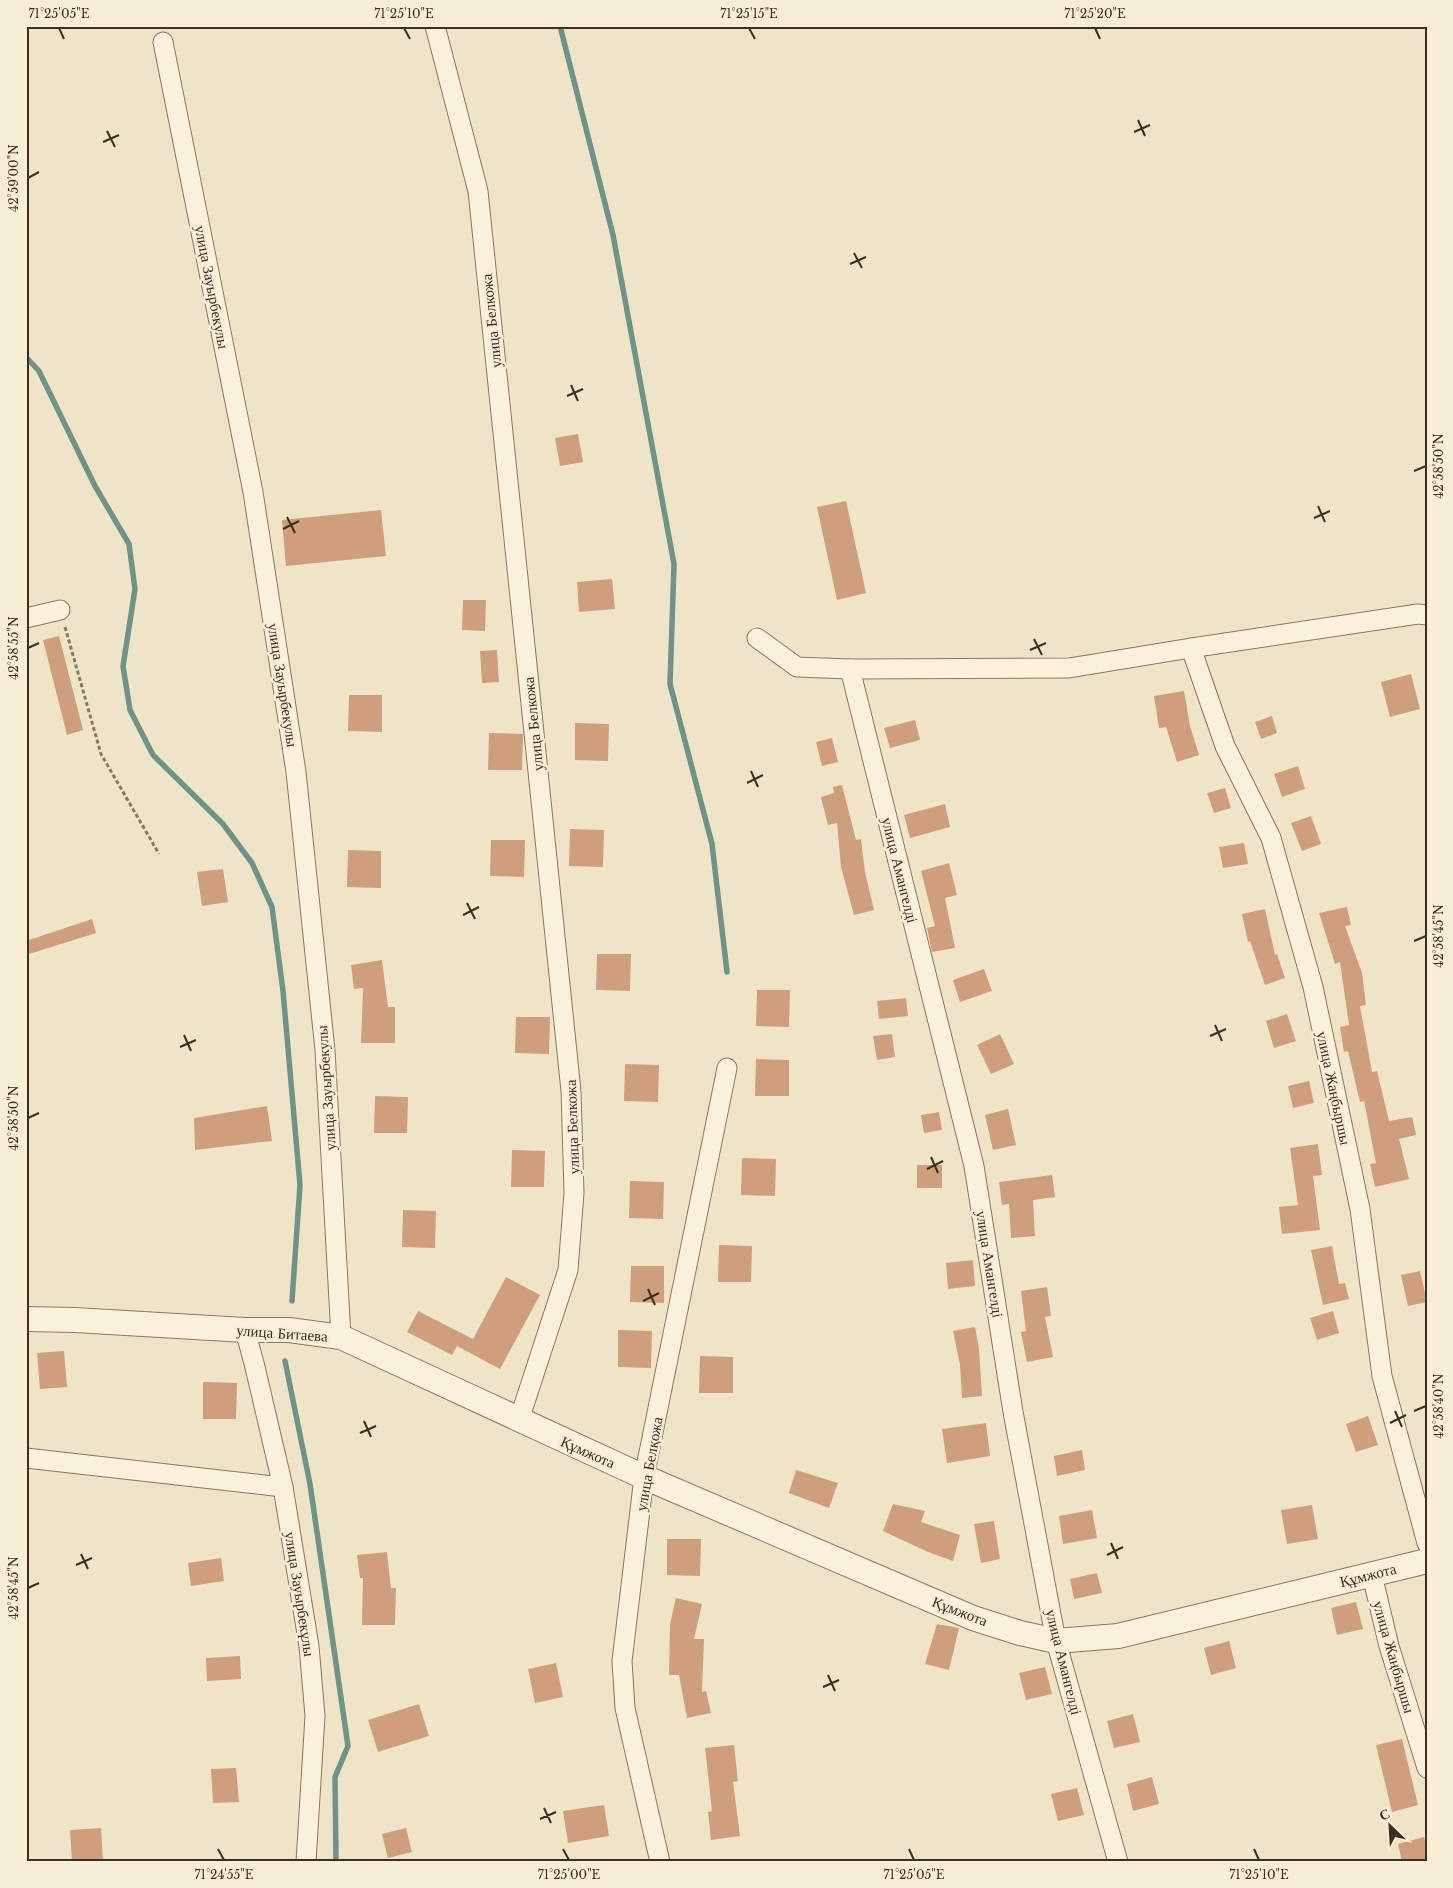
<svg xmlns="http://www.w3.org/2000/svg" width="1453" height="1888" viewBox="0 0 1453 1888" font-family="'Libre Baskerville',serif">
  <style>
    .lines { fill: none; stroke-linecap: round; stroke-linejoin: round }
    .stream { stroke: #6f938a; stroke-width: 5.5 }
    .building { fill: #cf9f7d }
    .minor-casing { stroke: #8d765c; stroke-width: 21 }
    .tertiary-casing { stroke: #8d765c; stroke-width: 26 }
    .path { stroke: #8d765c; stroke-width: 3; stroke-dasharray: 4 2.5; stroke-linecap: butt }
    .minor { stroke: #faf1dc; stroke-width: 19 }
    .tertiary { stroke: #faf1dc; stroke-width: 24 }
    .ticks { fill: none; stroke: #3d2e20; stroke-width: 2 }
    .labels { text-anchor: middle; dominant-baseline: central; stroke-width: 5; stroke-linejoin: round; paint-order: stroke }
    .street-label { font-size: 15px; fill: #3d2e20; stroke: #f7eed8 }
    .neatline { fill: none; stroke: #3d2e20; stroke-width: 2 }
    .ticks-label { font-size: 12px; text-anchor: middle; fill: #3d2e20 }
  </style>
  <rect width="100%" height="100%" fill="#f0e4c8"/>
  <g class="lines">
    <g class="stream">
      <path d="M560,26l53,209 61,329 -4,120 42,160 15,128"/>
      <path d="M26,357l13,14 56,115 34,58 6,45 -12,77 7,44 23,45 70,69 29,39 20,44 11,84 17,194 -8,116"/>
      <path d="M285,1361l25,123 38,262 -13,31 1,85"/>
    </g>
  </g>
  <g class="building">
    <path d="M578,434l5,28 -23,4 -5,-28z"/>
    <path d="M846,501l20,92 -29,7 -20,-93z"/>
    <path d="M381,510l5,46 -100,10 -4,-46z"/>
    <path d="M612,579l3,30 -36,3 -2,-30z"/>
    <path d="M463,600h23l-1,31 -23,-1z"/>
    <path d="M59,636l24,94 -16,5 -24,-95z"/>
    <path d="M497,650l2,32 -17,1 -2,-32z"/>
    <path d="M1411,674l9,35 -30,8 -9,-35z"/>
    <path d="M1184,691l6,35 9,29 -22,7 -11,-35 -7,1 -5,-32z"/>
    <path d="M349,695h33v37l-34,-1z"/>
    <path d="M1272,716l5,17 -16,6 -6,-17z"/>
    <path d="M915,720l5,20 -30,8 -6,-20z"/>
    <path d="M575,723l34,1 -1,37 -33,-1z"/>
    <path d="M489,733l34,1 -1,36h-34z"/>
    <path d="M832,738l6,24 -16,4 -6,-24z"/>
    <path d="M1298,766l7,23 -23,8 -8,-23z"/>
    <path d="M842,785l14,55 5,-1 4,33 9,38 -20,5 -13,-48 -4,-44 -9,2 -7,-28 13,-4 -1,-6z"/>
    <path d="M1225,788l6,20 -17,5 -7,-20z"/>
    <path d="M945,804l5,23 -40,11 -6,-23z"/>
    <path d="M1311,816l10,28 -19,7 -11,-28z"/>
    <path d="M570,829l34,1 -1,37 -34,-1z"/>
    <path d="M491,840h34l-1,37 -34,-1z"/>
    <path d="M1244,843l4,21 -25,4 -4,-21z"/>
    <path d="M348,850l33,1v37l-34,-1z"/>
    <path d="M949,863l8,32 -12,3 10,50 -23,4 -5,-24 8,-2 -14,-55z"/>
    <path d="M223,869l5,33 -26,4 -5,-34z"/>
    <path d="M1347,907l4,18 -6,1 17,47 4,32 -6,1 12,66 5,-1 12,50 23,-4 4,18 -17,4 10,40 -34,8 -5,-23 6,-1 -12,-62 -4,1 -12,-51 -4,1 -4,-25 9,-2 -9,-63 -5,2 -16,-51z"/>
    <path d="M1265,909l10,46 2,-1 8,24 -20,7 -15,-44 -2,1 -6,-28z"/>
    <path d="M92,919l4,14 -70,22v-14z"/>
    <path d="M597,954h34l-1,37 -34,-1z"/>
    <path d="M382,960l6,47h7v36h-34l2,-55 -9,1 -3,-24z"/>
    <path d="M984,969l8,22 -32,11 -7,-22z"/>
    <path d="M757,990h33l-1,37 -33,-1z"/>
    <path d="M906,998l2,18 -29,3 -2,-18z"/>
    <path d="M1287,1014l9,27 -22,7 -8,-27z"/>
    <path d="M516,1017h34l-1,37 -34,-1z"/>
    <path d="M892,1034l3,23 -18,3 -4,-24z"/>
    <path d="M1000,1034l14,30 -23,10 -14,-29z"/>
    <path d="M756,1059l33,1v36h-34z"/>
    <path d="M625,1064l34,1 -1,37 -34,-1z"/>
    <path d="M1309,1081l5,22 -21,5 -5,-22z"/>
    <path d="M375,1096l33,1 -1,36h-33z"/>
    <path d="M267,1106l5,35 -77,9 -1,-32z"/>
    <path d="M1008,1109l8,36 -23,5 -8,-35z"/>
    <path d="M939,1112l3,18 -18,3 -3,-18z"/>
    <path d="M1318,1144l4,31 -9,1 7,54 -38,4 -3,-27 19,-2 -8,-57z"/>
    <path d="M512,1150l33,1 -1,36h-33z"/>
    <path d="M742,1158l34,1 -1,37 -34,-1z"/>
    <rect x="917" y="1165" width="25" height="23"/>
    <path d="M1052,1175l3,22 -22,3 2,36 -24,2 -2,-34 -7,1 -3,-23z"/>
    <path d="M630,1181l34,1 -1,37 -34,-1z"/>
    <path d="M403,1210l33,1 -1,37 -33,-1z"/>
    <path d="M719,1245l33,1 -1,36h-33z"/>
    <path d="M1332,1246l7,38 6,-1 4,16 -26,6 -12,-55z"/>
    <path d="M973,1260l2,26 -27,3 -2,-26z"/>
    <path d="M631,1266h33v37l-34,-1z"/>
    <path d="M1420,1271l7,31 -19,4 -7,-31z"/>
    <path d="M506,1277l34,18 -40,74 -43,-23 -5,9 -45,-23 11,-21 55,28z"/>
    <path d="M1047,1287l4,29 -6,1 8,40 -26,5 -6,-30 5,-1 -5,-40z"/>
    <path d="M1333,1311l6,22 -22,7 -7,-22z"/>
    <path d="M975,1327l4,22 3,47 -20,2 -2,-33 -7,-34z"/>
    <path d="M618,1330l34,1 -1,37 -33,-1z"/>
    <path d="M64,1351l3,36 -27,2 -3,-36z"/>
    <path d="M700,1356l33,1v36h-34z"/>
    <path d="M203,1382l34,1 -1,36h-33z"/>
    <path d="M1368,1416l10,29 -22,7 -10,-28z"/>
    <path d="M986,1423l4,33 -43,7 -5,-34z"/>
    <path d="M1082,1450l3,20 -28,6 -3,-20z"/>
    <path d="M796,1470l42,13 -9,25 -40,-15z"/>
    <path d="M893,1504l32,7 -4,11 39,13 -7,26 -25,-9 -45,-21z"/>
    <path d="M1312,1505l6,34 -31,5 -6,-34z"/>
    <path d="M1092,1510l5,28 -34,6 -4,-28z"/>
    <path d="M994,1521l6,38 -19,4 -7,-39z"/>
    <path d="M667,1539h34l-1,37 -33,-1z"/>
    <path d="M387,1552l4,36h5l-1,37h-33l1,-47h-3l-3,-23z"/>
    <path d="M221,1558l3,23 -33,5 -3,-23z"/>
    <path d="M1097,1573l5,20 -28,6 -4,-20z"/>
    <path d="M676,1598l26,6 -8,35h10l-2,53 4,-1 5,22 -24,5 -8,-43h-10l1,-51z"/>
    <path d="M1356,1602l7,27 -26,6 -6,-27z"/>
    <path d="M937,1624l22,4 -10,42 -24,-6z"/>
    <path d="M1229,1641l7,27 -25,7 -7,-27z"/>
    <path d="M240,1656l1,23 -34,2 -1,-23z"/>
    <path d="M556,1663l7,34 -28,6 -7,-34z"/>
    <path d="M1045,1667l7,27 -26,6 -7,-27z"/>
    <path d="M419,1704l10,32 -51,16 -10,-32z"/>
    <path d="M1133,1714l7,28 -26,6 -7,-27z"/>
    <path d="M1402,1739l16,66 -26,7 -16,-67z"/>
    <path d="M734,1745l4,36 -5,1 7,54 -29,4 -3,-28 4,-1 -7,-63z"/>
    <path d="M236,1768l3,34 -26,1 -2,-34z"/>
    <path d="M1152,1777l7,27 -26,7 -6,-27z"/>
    <path d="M1077,1788l7,27 -26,6 -7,-27z"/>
    <path d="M604,1805l5,31 -41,7 -5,-32z"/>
    <path d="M101,1828l2,34h-31l-2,-32z"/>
    <path d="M406,1828l6,24 -24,6 -6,-24z"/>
    <path d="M1424,1837l3,13v12h-25l-4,-18z"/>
  </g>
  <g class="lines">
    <g class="minor-casing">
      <g id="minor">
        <path d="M435,26l43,165 93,900 3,102 -6,77 -49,150"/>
        <path d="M163,42l90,450 43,280 29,278 16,287"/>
        <path d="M26,618l34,-8"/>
        <path d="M757,638l40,29 53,2 219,-1 122,-20 227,-34 9,1"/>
        <path d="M1191,648l34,98 46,92 42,149 47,222 22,167 45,167"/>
        <path d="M850,669l124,497 39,246 43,229 62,221"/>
        <path d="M245,1330l9,33 29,124 26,159 6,70 -9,146"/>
        <path d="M26,1458l257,29"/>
        <path d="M1372,1575l17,71 38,122"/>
        <path d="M660,1862l-35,-154 -3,-47 22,-184 83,-409"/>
      </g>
    </g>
    <g class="tertiary-casing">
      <path id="tertiary" d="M26,1319l49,1 170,10h44l52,7 303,140 329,141 47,15 36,8 62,-5 309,-75"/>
    </g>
    <path class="path" d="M65,627l36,127 58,100"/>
    <use href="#minor" class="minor"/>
    <use href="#tertiary" class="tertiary"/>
  </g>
  <path class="ticks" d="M59,28l5,11M404,28l6,11M749,28l6,11M1095,28l5,11M1138,120l7,16M107,131l8,16M1134,132l16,-7M103,142l16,-7M28,178l11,-6M854,253l8,15M850,264l16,-7M571,385l7,16M567,396l16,-7M1414,471l12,-5M1318,506l7,16M287,517l8,16M1314,518l16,-7M283,529l16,-8M1034,639l8,16M28,648l11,-5M1030,650l16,-7M751,771l7,16M747,783l16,-8M467,903l8,16M463,915l16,-8M1414,941l12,-5M1215,1025l7,16M184,1035l7,16M1210,1036l16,-7M180,1047l16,-7M28,1118l11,-5M931,1157l7,16M927,1169l16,-8M648,1289l7,16M643,1301l16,-8M1395,1411l7,16M1414,1411l12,-5M364,1421l7,16M1390,1423l16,-8M360,1433l16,-7M1111,1543l7,16M81,1554l7,15M1107,1555l16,-8M76,1565l16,-7M28,1588l11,-5M828,1675l7,16M823,1687l16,-7M544,1808l7,15M540,1819l16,-7M218,1849l6,11M563,1849l6,11M909,1849l5,11M1254,1849l5,11"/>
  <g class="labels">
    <g class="street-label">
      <text transform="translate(212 287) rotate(79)">улица Зауырбекулы</text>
      <text transform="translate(491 321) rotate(-96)">улица Белкожа</text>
      <text transform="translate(283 685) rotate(81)">улица Зауырбекулы</text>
      <text transform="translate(533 724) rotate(-96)">улица Белкожа</text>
      <text transform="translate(900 870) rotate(76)">улица Амангелді</text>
      <text transform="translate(326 1088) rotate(-94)">улица Зауырбекулы</text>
      <text transform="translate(1334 1088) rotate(78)">улица Жаңбыршы</text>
      <text transform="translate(572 1127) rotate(-92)">улица Белкожа</text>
      <text transform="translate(990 1264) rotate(81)">улица Амангелді</text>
      <text transform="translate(282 1333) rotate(4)">улица Битаева</text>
      <text transform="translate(588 1452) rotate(24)">Құмжота</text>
      <text transform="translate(649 1464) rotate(-80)">улица Белқожа</text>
      <text transform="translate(1368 1575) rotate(-14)">Құмжота</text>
      <text transform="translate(300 1594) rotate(81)">улица Зауырбекұлы</text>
      <text transform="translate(960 1611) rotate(21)">Құмжота</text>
      <text transform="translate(1394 1657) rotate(74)">улица Жаңбыршы</text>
      <text transform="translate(1064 1662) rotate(76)">улица Амангелді</text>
    </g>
  </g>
  <rect width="1453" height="1888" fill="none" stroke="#f7eed8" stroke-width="55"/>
  <g transform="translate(1390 1826) rotate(335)" stroke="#f7eed8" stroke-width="4" paint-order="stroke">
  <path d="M0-4L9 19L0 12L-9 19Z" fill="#3d2e20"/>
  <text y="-8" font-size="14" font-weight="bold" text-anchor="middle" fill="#3d2e20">С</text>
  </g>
  <rect x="28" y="28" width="1398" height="1832" class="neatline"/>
  <g class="ticks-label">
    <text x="59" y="18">71°25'05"E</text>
    <text x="404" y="18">71°25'10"E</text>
    <text x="749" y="18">71°25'15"E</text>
    <text x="1095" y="18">71°25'20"E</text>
    <text transform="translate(14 178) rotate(-90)" y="4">42°59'00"N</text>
    <text transform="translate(1439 466) rotate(-90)" y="4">42°58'50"N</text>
    <text transform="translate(14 648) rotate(-90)" y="4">42°58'55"N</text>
    <text transform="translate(1439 936) rotate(-90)" y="4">42°58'45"N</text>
    <text transform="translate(14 1118) rotate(-90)" y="4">42°58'50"N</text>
    <text transform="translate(1439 1406) rotate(-90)" y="4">42°58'40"N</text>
    <text transform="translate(14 1588) rotate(-90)" y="4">42°58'45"N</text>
    <text x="224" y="1879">71°24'55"E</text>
    <text x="569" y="1879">71°25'00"E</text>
    <text x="914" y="1879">71°25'05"E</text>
    <text x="1259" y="1879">71°25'10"E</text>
  </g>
</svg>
